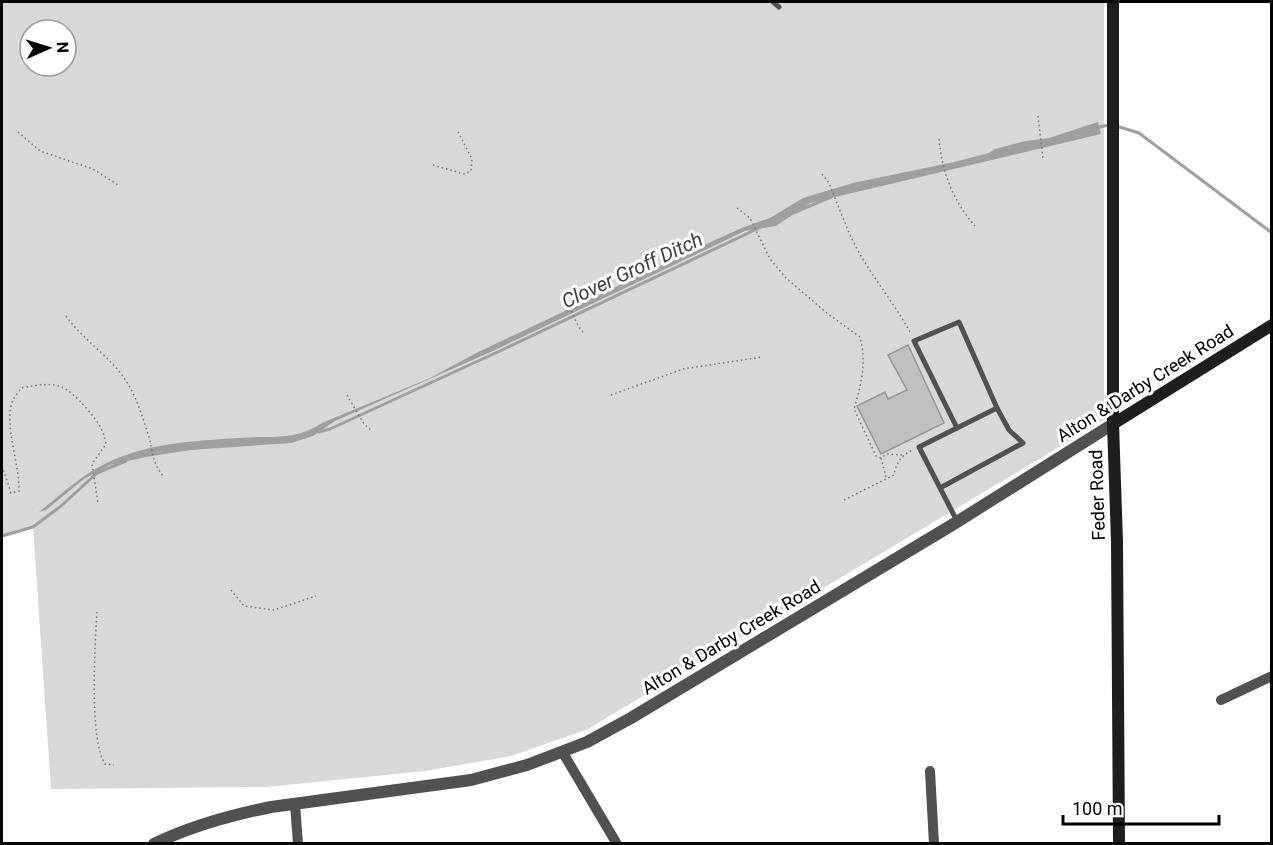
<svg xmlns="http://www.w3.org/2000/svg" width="1273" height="845" viewBox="0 0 1273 845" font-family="Roboto,sans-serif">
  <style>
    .green { fill: #d8d8d8; fill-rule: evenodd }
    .water { fill: #9f9f9f }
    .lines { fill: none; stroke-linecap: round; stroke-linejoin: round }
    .stream { stroke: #9f9f9f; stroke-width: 3 }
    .building { fill: #c0c0c0; stroke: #959595; stroke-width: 1.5 }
    .path { stroke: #737373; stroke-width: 1.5; stroke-dasharray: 1.5 3; stroke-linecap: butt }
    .service { stroke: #515151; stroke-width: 5 }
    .minor { stroke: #515151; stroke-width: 10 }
    .tertiary { stroke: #515151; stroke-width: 12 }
    .secondary { stroke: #1e1e1e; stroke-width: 12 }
    .labels { text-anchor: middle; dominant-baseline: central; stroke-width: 6; stroke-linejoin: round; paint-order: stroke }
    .street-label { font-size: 18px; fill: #000; stroke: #fff }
    .water-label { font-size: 20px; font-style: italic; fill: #404040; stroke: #fff }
  </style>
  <rect width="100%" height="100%" fill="#fff"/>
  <path class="green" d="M2,2h1102v418l-516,309 -77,27 -86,15 -158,16 -216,2 -18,-262 -31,9zM30,30h36v36h-36z"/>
  <path class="water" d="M1098,122l3,12 -291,69 -34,23 -31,5 -250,119 -160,71 -22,15 -22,7 -100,7 -45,7 -36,8 -26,14 -38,31 -7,2c20,-16 39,-34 62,-46 42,-23 92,-25 138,-28 32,-3 54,4 83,-15l108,-45 46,-25 237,-112 31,-14 26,-9 33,-20 50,-15 101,-21 35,-9 6,-4 31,-8 23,-3z"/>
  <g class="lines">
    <g class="stream">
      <path d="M1116,126l23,7 133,100"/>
      <path d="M1095,128l14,-3"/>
      <path d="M793,213l38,-16"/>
      <path d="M319,432l11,-3 172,-79 257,-122"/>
      <path d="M2,536l31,-9 28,-21 36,-33 29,-12"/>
    </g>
  </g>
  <path class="building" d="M908,345l36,78 -63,31 -24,-48 28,-14 3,7 19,-9 -19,-35z"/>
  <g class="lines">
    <g class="path">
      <path d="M1038,116l5,43"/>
      <path d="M18,132l22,19 53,18 25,16"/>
      <path d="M939,139c3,33 14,62 36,87"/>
      <path d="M433,165l31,9 7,-3 1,-12 -15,-29"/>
      <path d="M822,174l7,9c9,22 17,45 28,66 16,29 37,54 53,83"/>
      <path d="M737,208l13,10 20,41 16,19 42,36 32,23c7,26 1,48 -6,72l22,47 5,2"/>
      <path d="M562,296c10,10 11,25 21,36"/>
      <path d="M66,316c17,24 45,41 60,65 11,16 17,38 23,56 4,16 3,25 14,39"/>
      <path d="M347,395l17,29 8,7"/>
      <path d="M611,395l72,-26 79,-12"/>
      <path d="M2,466l9,27 8,-2c1,-26 -16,-69 -6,-91 2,-4 6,-8 8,-12 37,-7 43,-5 67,22 9,11 16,20 18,34l-14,20 6,39"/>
      <path d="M886,477l-5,-19 6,-4 16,1"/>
      <path d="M844,500l50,-25c2,-12 7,-19 18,-25"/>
      <path d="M231,590l13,16 30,4 42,-14"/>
      <path d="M97,612c-2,32 -8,128 8,152l9,1"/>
    </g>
    <g class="service">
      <path d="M773,2l6,5"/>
      <path d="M957,428l-43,-87 45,-19 38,86"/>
      <path d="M940,488l83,-45 -14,-13 -12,-22 -78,39 38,74"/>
    </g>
    <g class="minor">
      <path d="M1221,700l51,-24"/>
      <path d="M563,753l54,91"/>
      <path d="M930,771l4,73"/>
      <path d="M295,804l3,40"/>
    </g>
    <path class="tertiary" d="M154,844c37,-18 77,-29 117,-37l200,-27 56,-15 60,-23 44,-24 321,-193 161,-101"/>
    <g class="secondary">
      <path d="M1113,2v422l4,118 2,302"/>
      <path d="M1113,424l159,-99"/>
    </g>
  </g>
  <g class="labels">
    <g class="street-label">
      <text transform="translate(1145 383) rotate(-32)">Alton &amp; Darby Creek Road</text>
      <text transform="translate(1097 495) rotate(-92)">Feder Road</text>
      <text transform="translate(731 637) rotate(-31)">Alton &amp; Darby Creek Road</text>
    </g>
    <g class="water-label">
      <text transform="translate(632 270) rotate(-25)">Clover Groff Ditch</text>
    </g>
  </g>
  <rect width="1273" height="845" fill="none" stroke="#000000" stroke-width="6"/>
  <g transform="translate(48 48) rotate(87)"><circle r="28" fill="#ffffff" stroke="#999999" stroke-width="1.5"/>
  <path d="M0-4.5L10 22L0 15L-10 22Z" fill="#000000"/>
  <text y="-9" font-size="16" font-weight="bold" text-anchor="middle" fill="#000000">N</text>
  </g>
  <path d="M1063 815v9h156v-9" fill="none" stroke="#000000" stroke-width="3"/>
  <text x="1072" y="815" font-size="18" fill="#000000" stroke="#ffffff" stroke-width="4.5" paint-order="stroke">100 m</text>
</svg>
